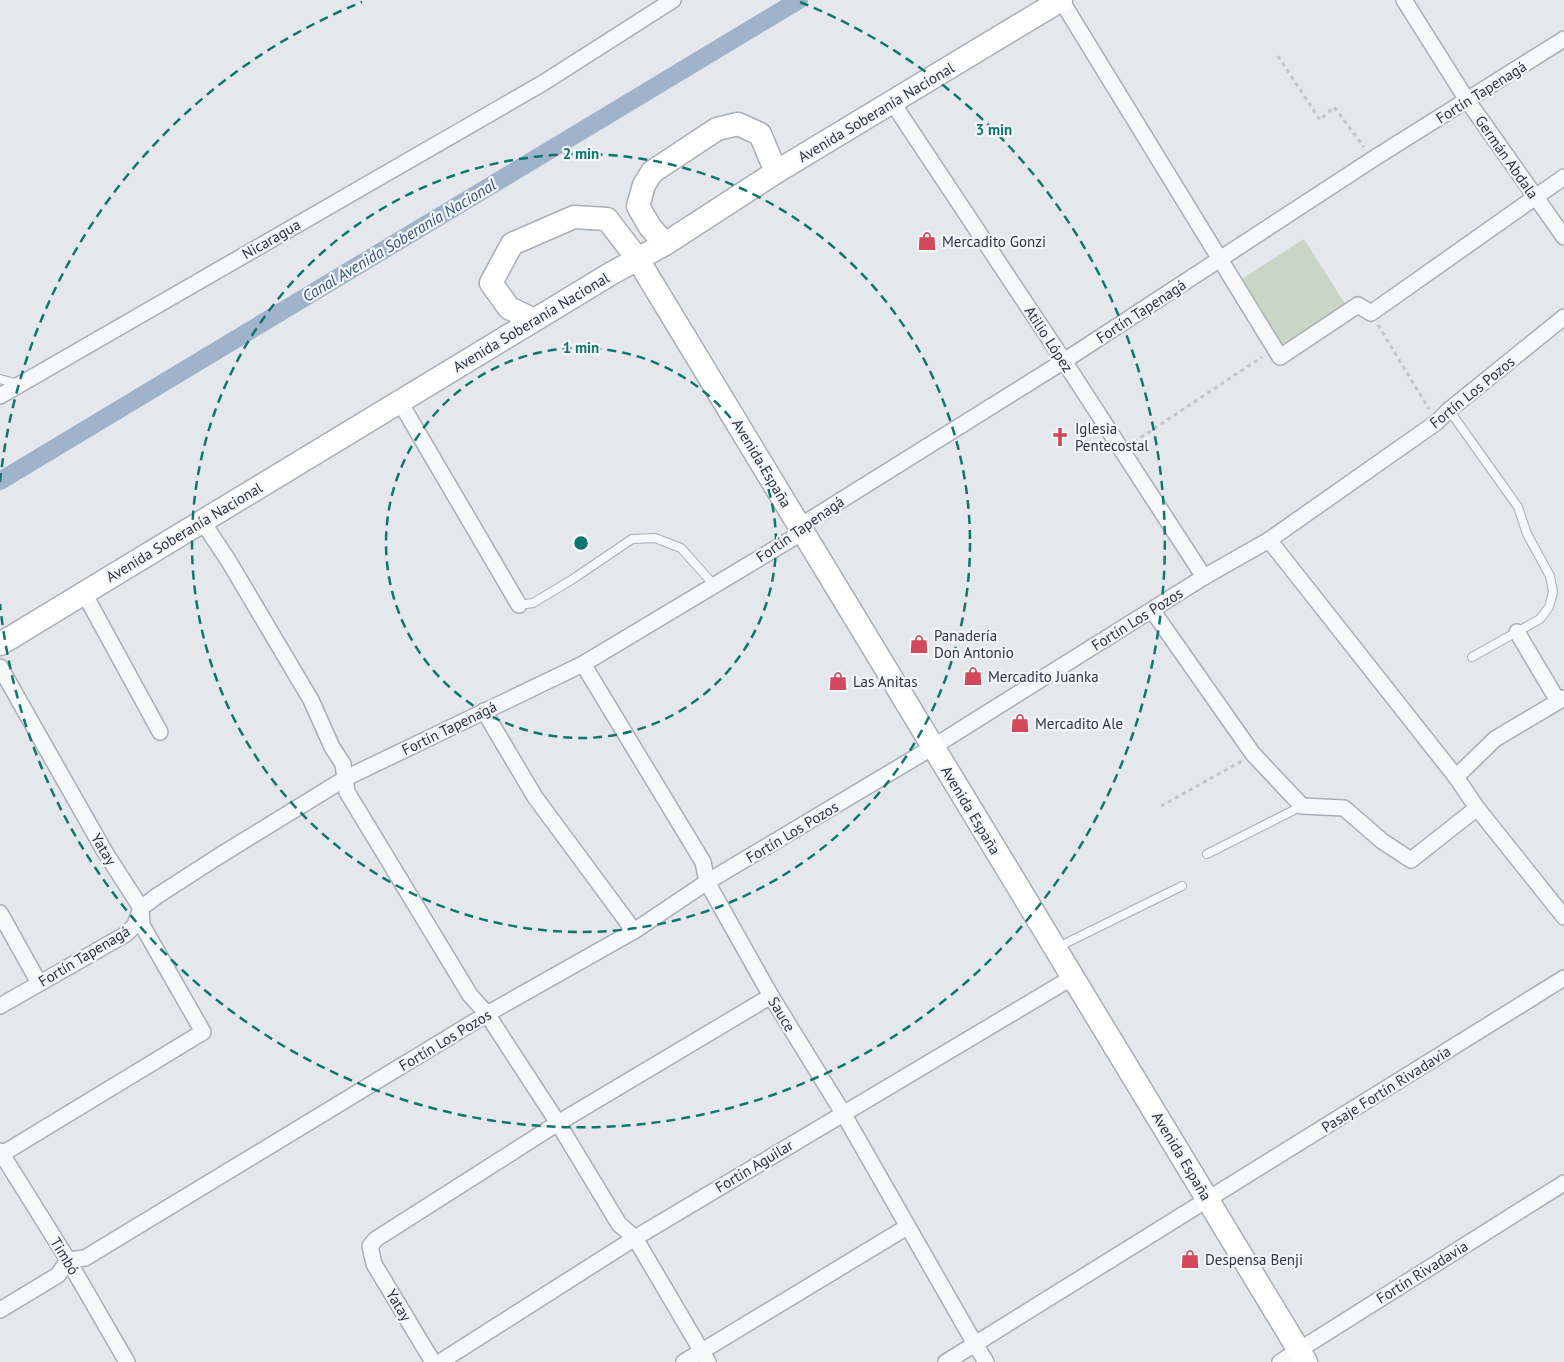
<svg xmlns="http://www.w3.org/2000/svg" width="1564" height="1362" viewBox="0 0 1564 1362" font-family="'PT Sans',sans-serif">
  <style>
    .green { fill: #c9d6c5 }
    .lines { fill: none; stroke-linecap: round; stroke-linejoin: round }
    .canal { stroke: #9fb4cc; stroke-width: 18 }
    .lane-casing { stroke: #a9aeb7; stroke-width: 10 }
    .street-casing { stroke: #a9aeb7; stroke-width: 18 }
    .secondary-casing { stroke: #a9aeb7; stroke-width: 25 }
    .path { stroke: #c2c5cb; stroke-width: 3; stroke-dasharray: 4 4; stroke-linecap: butt }
    .lane { stroke: #f7f8fa; stroke-width: 8 }
    .street { stroke: #f7f8fa; stroke-width: 15 }
    .secondary { stroke: #fff; stroke-width: 22 }
    .ring { fill: none; stroke: #0f766e; stroke-width: 2.5; stroke-dasharray: 9 6 }
    .labels { text-anchor: middle; dominant-baseline: central; stroke-width: 4.5; stroke-linejoin: round; paint-order: stroke }
    .street-label { font-size: 15px; fill: #2b3445; stroke: #f4f6f9 }
    .poi-label { font-size: 15px; fill: #2b3445; stroke: #f4f6f9; text-anchor: start }
    .water-label { font-size: 16px; font-style: italic; fill: #34527a; stroke: #f4f6f9 }
    .centre { fill: #0f766e; stroke: #f4f6f9; stroke-width: 2.5 }
    .ring-label { font-size: 15px; text-anchor: middle; font-weight: bold; fill: #0f766e; stroke: #f4f6f9; stroke-width: 4.5; stroke-linejoin: round; paint-order: stroke }
  </style>
  <rect width="100%" height="100%" fill="#e4e7ec"/>
  <path class="green" d="M1304,239l43,68 -67,42 -43,-67z"/>
  <g class="lines">
    <path class="canal" d="M0,481l799,-481"/>
    <g class="lane-casing">
      <g id="lane">
        <path d="M0,379l19,5"/>
        <path d="M1449,410l69,97 9,27 23,42 3,16 -4,15 -9,12 -68,38"/>
        <path d="M519,605l14,-2 40,-24 59,-40 23,-1 26,10 33,37"/>
        <path d="M1207,854l95,-48"/>
        <path d="M1058,947l124,-61"/>
      </g>
    </g>
    <g class="street-casing">
      <g id="street">
        <path d="M1061,0l219,357 78,-52 13,8 193,-136"/>
        <path d="M1404,0l63,100 97,137"/>
        <path d="M892,102l172,259 140,216"/>
        <path d="M0,396l543,-313 130,-83"/>
        <path d="M400,402l119,203"/>
        <path d="M202,521l26,39 83,140 21,47 11,17 4,28 123,203 17,19 71,109 61,101 16,14 73,124"/>
        <path d="M1269,540l187,237 21,31 87,109"/>
        <path d="M84,593l76,139"/>
        <path d="M1152,610l101,144 49,52 42,2 38,33 29,19 66,-52"/>
        <path d="M1517,632l41,69"/>
        <path d="M583,664l120,198 4,20 64,114 72,117 132,231 11,18"/>
        <path d="M0,667l105,185 36,56 1,17 61,107 -201,122"/>
        <path d="M484,711l51,86 99,134"/>
        <path d="M1456,777l39,-38 69,-41"/>
        <path d="M0,913l39,70"/>
        <path d="M0,1006l126,-72 9,-9 6,-17 16,-12 62,-40 127,-78 237,-114 210,-126 7,-12 264,-165 309,-202 191,-120"/>
        <path d="M0,1151l68,109 59,102"/>
        <path d="M0,1310l58,-35 10,-15 17,-2 402,-244 147,-83 73,-49 226,-135 271,-170 65,-37 168,-118 12,-12 115,-93"/>
        <path d="M433,1362l-59,-98 -4,-18 6,-7 182,-116 213,-127"/>
        <path d="M440,1362l195,-124 438,-261"/>
        <path d="M684,1362l223,-135"/>
        <path d="M946,1362l618,-384"/>
        <path d="M1280,1362l284,-179"/>
      </g>
    </g>
    <g class="secondary-casing">
      <g id="secondary">
        <path d="M665,244l-15,-17 -12,-21 6,-21 8,-13 65,-43 21,-5 22,10 16,38"/>
        <path d="M534,320l-25,-12 -18,-25 21,-39 62,-27 33,2 30,39 669,1104"/>
        <path d="M0,644l612,-371 53,-29 111,-72 285,-172"/>
      </g>
    </g>
    <g class="path">
      <path d="M1278,56l42,64 14,-13 30,40"/>
      <path d="M1378,325l51,84"/>
      <path d="M1134,442l128,-85"/>
      <path d="M1161,806l81,-45"/>
    </g>
    <use href="#lane" class="lane"/>
    <use href="#street" class="street"/>
    <use href="#secondary" class="secondary"/>
  </g>
  <g class="ring">
    <circle cx="581" cy="543" r="195"/>
    <circle cx="581" cy="543" r="389"/>
    <path d="M0 482A584 584 0 0 1 362 2M800 2A584 584 0 1 1 0 604"/>
  </g>
  <defs>
    <g id="shop-bare" transform="scale(1.5)"><path d="M-5-2.5h2.3a2.7 3.5 0 0 1 5.4 0H5L5.5 6h-11ZM-1.5-2.5h3a1.5 2.3 0 0 0-3 0Z" fill="#d1495b" stroke="#f4f6f9" stroke-width="2.5" paint-order="stroke"/></g>
    <g id="church-bare" transform="scale(1.5)"><path d="M-1.2-6h2.4v3.5h3.3v2.4h-3.3V6h-2.4V-.1h-3.3v-2.4h3.3Z" fill="#d1495b" stroke="#f4f6f9" stroke-width="2.5" paint-order="stroke"/></g>
  </defs>
  <g fill-rule="evenodd">
    <use href="#shop-bare" x="927" y="241"/>
    <use href="#church-bare" x="1060" y="437"/>
    <use href="#shop-bare" x="919" y="644"/>
    <use href="#shop-bare" x="973" y="676"/>
    <use href="#shop-bare" x="838" y="681"/>
    <use href="#shop-bare" x="1020" y="723"/>
    <use href="#shop-bare" x="1190" y="1259"/>
  </g>
  <g class="labels">
    <g class="street-label">
      <text transform="translate(1481 92) rotate(-32)">Fortín Tapenagá</text>
      <text transform="translate(876 112) rotate(-31)">Avenida Soberanía Nacional</text>
      <text transform="translate(1507 157) rotate(55)">Germán Abdala</text>
      <text transform="translate(271 239) rotate(-30)">Nicaragua</text>
      <text transform="translate(1141 311) rotate(-33)">Fortín Tapenagá</text>
      <text transform="translate(531 322) rotate(-31)">Avenida Soberanía Nacional</text>
      <text transform="translate(1049 339) rotate(57)">Atilio López</text>
      <text transform="translate(1472 392) rotate(-39)">Fortín Los Pozos</text>
      <text transform="translate(762 463) rotate(59)">Avenida España</text>
      <text transform="translate(800 529) rotate(-35)">Fortín Tapenagá</text>
      <text transform="translate(184 532) rotate(-31)">Avenida Soberanía Nacional</text>
      <text transform="translate(1137 619) rotate(-32)">Fortín Los Pozos</text>
      <text transform="translate(449 728) rotate(-26)">Fortín Tapenagá</text>
      <text transform="translate(971 810) rotate(59)">Avenida España</text>
      <text transform="translate(792 832) rotate(-31)">Fortín Los Pozos</text>
      <text transform="translate(104 849) rotate(59)">Yatay</text>
      <text transform="translate(84 956) rotate(-31)">Fortín Tapenagá</text>
      <text transform="translate(782 1014) rotate(59)">Sauce</text>
      <text transform="translate(445 1040) rotate(-31)">Fortín Los Pozos</text>
      <text transform="translate(1386 1089) rotate(-32)">Pasaje Fortín Rivadavia</text>
      <text transform="translate(1182 1156) rotate(59)">Avenida España</text>
      <text transform="translate(754 1166) rotate(-31)">Fortín Aguilar</text>
      <text transform="translate(65 1256) rotate(59)">Timbó</text>
      <text transform="translate(1422 1272) rotate(-32)">Fortín Rivadavia</text>
      <text transform="translate(399 1305) rotate(59)">Yatay</text>
    </g>
    <g class="poi-label">
      <text x="942" y="241">Mercadito Gonzi</text>
      <text x="1075" y="428">Iglesia<tspan x="1075" dy="17">Pentecostal</tspan></text>
      <text x="934" y="635">Panadería<tspan x="934" dy="17">Don Antonio</tspan></text>
      <text x="988" y="676">Mercadito Juanka</text>
      <text x="853" y="681">Las Anitas</text>
      <text x="1035" y="723">Mercadito Ale</text>
      <text x="1205" y="1259">Despensa Benji</text>
    </g>
    <g class="water-label">
      <text transform="translate(399 240) rotate(-31)">Canal Avenida Soberanía Nacional</text>
    </g>
  </g>
  <circle cx="581" cy="543" r="8" class="centre"/>
  <g class="ring-label">
    <text x="994" y="135">3 min</text>
    <text x="581" y="159">2 min</text>
    <text x="581" y="353">1 min</text>
  </g>
</svg>
